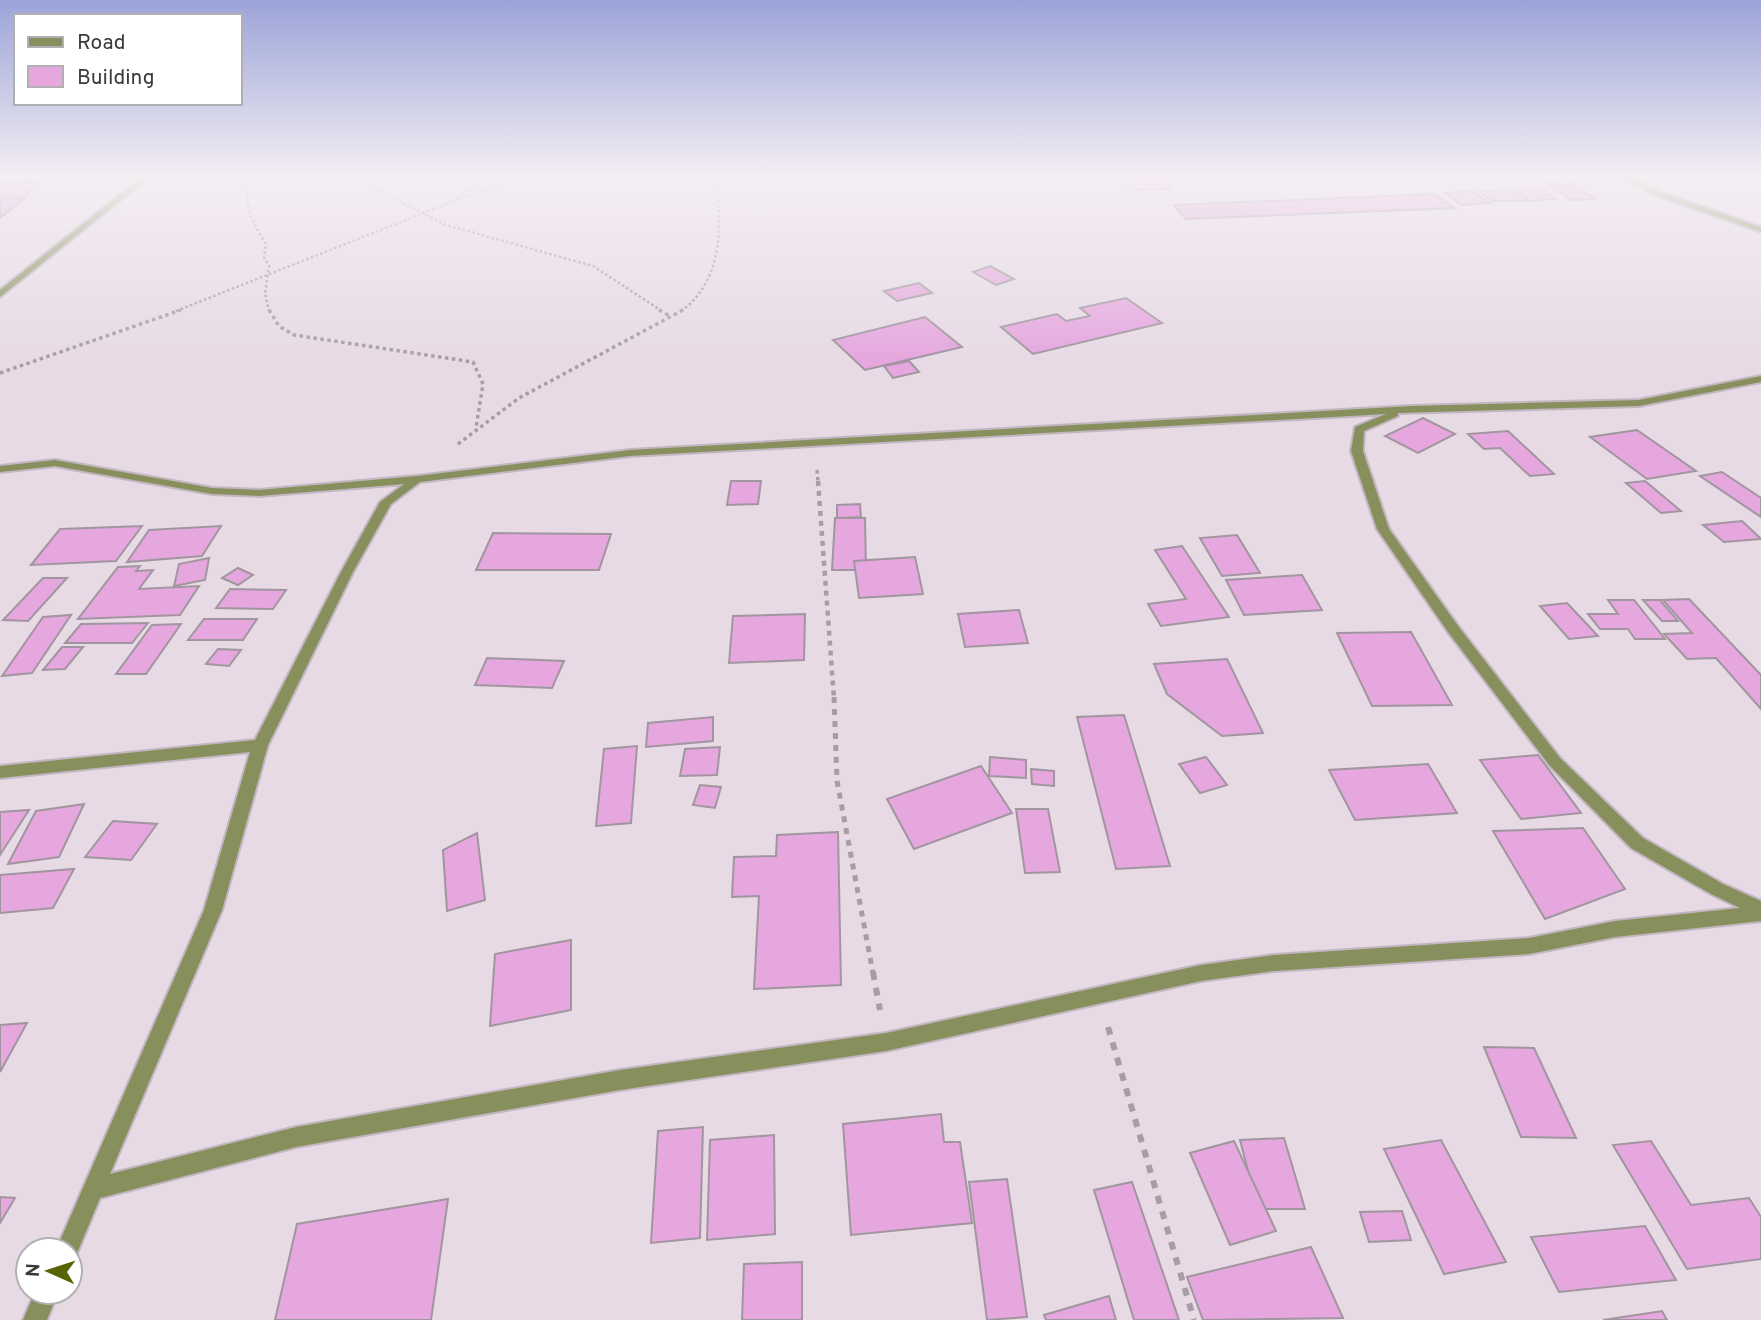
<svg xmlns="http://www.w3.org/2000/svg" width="1761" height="1320" viewBox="0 0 1761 1320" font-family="Overpass,sans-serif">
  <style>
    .building { fill: #e5a7de; stroke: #a196a0; stroke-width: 2 }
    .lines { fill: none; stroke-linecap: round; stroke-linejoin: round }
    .service-casing { stroke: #c2b6c0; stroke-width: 4 }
    .minor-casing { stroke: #c2b6c0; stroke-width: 4 }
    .path-far4 { stroke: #a89da6; stroke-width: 2.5; stroke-dasharray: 2.5 2.5; stroke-linecap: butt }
    .path-far3 { stroke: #a89da6; stroke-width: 3.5; stroke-dasharray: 3.5 3.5; stroke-linecap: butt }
    .path-far2 { stroke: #a89da6; stroke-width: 4.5; stroke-dasharray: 5 5; stroke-linecap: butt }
    .path-far1 { stroke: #a89da6; stroke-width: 5; stroke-dasharray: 6 6; stroke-linecap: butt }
    .path { stroke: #a89da6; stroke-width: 6; stroke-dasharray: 8 8; stroke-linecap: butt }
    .service { fill: #87905d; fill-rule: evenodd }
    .minor { fill: #87905d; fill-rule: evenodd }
  </style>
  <rect width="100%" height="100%" fill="#e7dae5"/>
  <g class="building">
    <path d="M0,176h51l-21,1 -9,6 -21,1z"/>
    <path d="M1120,176h39l3,4 9,-1 5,6 -7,1 3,3 -41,1z"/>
    <path d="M1536,176l27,1 10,7h-25z"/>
    <path d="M0,183h42l-20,14 -22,1z"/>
    <path d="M1550,186l29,1 16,12 -24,1z"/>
    <path d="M1542,188l14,11 -28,2 -10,-11z"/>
    <path d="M1511,190l17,11h-36l-13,-10z"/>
    <path d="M1472,191l18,12 -29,2 -15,-12z"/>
    <path d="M1435,194l20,14 -269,11 -12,-14z"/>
    <path d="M24,199l-24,19v-18z"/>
    <path d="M990,266l24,13 -18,6 -23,-13z"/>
    <path d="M919,283l13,10 -35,8 -13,-10z"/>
    <path d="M1126,298l36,25 -129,31 -32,-27 56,-13 9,7 24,-5 -10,-8z"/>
    <path d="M925,317l37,30 -97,23 -32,-30z"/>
    <path d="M909,361l10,11 -26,6 -9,-12z"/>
    <path d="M1423,418l32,16 -37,19 -33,-17z"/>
    <path d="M1637,430l59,41 -49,8 -57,-42z"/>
    <path d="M1508,431l46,43 -24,2 -30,-28 -16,1 -16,-15z"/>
    <path d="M1722,472l39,26v19l-61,-41z"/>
    <path d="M731,481h30l-3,23 -31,1z"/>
    <path d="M1645,481l36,30 -20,2 -35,-30z"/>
    <path d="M860,504l1,13 -24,1v-13z"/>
    <path d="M835,518h30l1,52h-34z"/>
    <path d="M1742,521l19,18 -37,3 -21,-17z"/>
    <path d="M142,526l-26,35 -85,4 29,-36z"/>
    <path d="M221,526l-19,30 -75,6 22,-32z"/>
    <path d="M493,533l118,1 -12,36h-123z"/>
    <path d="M1237,535l23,38 -38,3 -22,-38z"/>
    <path d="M1182,546l47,71 -68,9 -13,-22 38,-5 -31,-49z"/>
    <path d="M915,557l8,37 -64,4 -5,-37z"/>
    <path d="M209,558l-4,22 -31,6 5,-22z"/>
    <path d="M140,566l-4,5 17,-1 -14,19 60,-3 -19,29 -102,4 40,-52z"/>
    <path d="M238,568l15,7 -15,10 -16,-7z"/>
    <path d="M1302,575l20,35 -78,5 -18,-35z"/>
    <path d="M43,578h24l-39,43 -25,-1z"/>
    <path d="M230,589l56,1 -13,19 -57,-1z"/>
    <path d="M1689,599l72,76v34l-45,-51 -29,1 -23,-25 28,-1 -29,-33z"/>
    <path d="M1608,600h26l31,39h-30l-7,-10h-28l-12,-15h30z"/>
    <path d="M1643,600h17l18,21h-16z"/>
    <path d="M1567,603l31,33 -29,3 -29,-33z"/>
    <path d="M1019,610l9,33 -63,4 -7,-33z"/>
    <path d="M805,614l-1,46 -75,3 4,-47z"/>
    <path d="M71,615l-39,58 -30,3 41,-59z"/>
    <path d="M204,619h53l-14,21h-55z"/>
    <path d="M148,623l-16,20h-67l16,-19z"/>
    <path d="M181,624l-35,50h-30l36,-49z"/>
    <path d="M1411,632l41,73 -80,1 -35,-73z"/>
    <path d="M62,647h21l-18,22 -22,1z"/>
    <path d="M218,649l23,1 -12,16 -23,-2z"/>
    <path d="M487,658l77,3 -12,27 -77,-3z"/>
    <path d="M1227,659l36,74 -41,3 -55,-42 -13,-30z"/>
    <path d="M1124,715l46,151 -54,3 -39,-152z"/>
    <path d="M713,717v24l-67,6 2,-24z"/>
    <path d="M637,746l-6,77 -35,3 8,-77z"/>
    <path d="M720,747l-3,28 -37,1 5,-27z"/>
    <path d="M1538,755l43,58 -60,6 -41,-59z"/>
    <path d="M990,757l36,3v18l-37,-2z"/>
    <path d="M1206,757l21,28 -27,8 -21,-29z"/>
    <path d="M1428,764l29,49 -102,7 -26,-50z"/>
    <path d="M981,766l31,47 -98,36 -27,-50z"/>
    <path d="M1031,769l23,2v15l-22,-2z"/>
    <path d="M700,785l21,2 -6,21 -22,-3z"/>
    <path d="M84,804l-25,53 -51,7 28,-53z"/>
    <path d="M1016,809h32l12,63 -35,1z"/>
    <path d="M29,810l-29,45v-43z"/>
    <path d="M113,821l44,3 -26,36 -46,-3z"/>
    <path d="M1583,828l42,61 -80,30 -52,-88z"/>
    <path d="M838,832l3,153 -87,4 5,-93 -27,1 2,-40 42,-1 1,-21z"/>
    <path d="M477,833l8,67 -38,11 -4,-61z"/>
    <path d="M74,869l-21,39 -53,5v-38z"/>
    <path d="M571,940v70l-81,16 5,-72z"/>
    <path d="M27,1023l-27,49v-47z"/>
    <path d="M1484,1047l50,1 42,90 -55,-1z"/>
    <path d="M941,1114l3,28h16l12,81 -121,12 -8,-111z"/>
    <path d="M703,1127l-3,111 -49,5 7,-112z"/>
    <path d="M774,1135l1,99 -68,6 3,-100z"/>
    <path d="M1284,1138l21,71h-47l-18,-69z"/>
    <path d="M1441,1140l65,122 -62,12 -60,-125z"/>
    <path d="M1234,1141l42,90 -46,14 -40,-92z"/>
    <path d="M1651,1141l40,64 58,-7 12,19v42l-74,10 -74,-124z"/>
    <path d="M1007,1179l20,138 -40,3 -18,-138z"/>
    <path d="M1132,1182l47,138h-45l-40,-130z"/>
    <path d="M0,1197l15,1 -15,25z"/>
    <path d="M448,1199l-17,121h-156l22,-96z"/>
    <path d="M1402,1211l9,29 -42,2 -9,-30z"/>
    <path d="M1645,1226l31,54 -117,12 -28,-55z"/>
    <path d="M1311,1247l32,71 -140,2 -16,-43z"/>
    <path d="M802,1262v58h-60l2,-56z"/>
    <path d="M1109,1296l7,24h-70l-2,-5z"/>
    <path d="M1662,1311l5,9h-64z"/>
  </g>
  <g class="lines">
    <g class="service-casing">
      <path id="service" d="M1620,176h9l33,16 99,35v5l-105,-36z"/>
    </g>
    <g class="minor-casing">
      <g id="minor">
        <path d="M143,176h8l-151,121v-7z"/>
        <path d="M1761,376v6l-122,24 -241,7v3l-34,15 -1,20 26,78 69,97 102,132 83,80 80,46 38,17v20l-146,16 -86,17 -255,17 -73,10 -315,70 -266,39 -324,57 -196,51 -25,60 -5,2v-10h-14l148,-340 46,-158 -250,26v-12l255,-26 86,-168 39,-70 24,-18 -145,12 -47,-2 -157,-28 -55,6v-6l55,-6 157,28 47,2 158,-14 213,-26 782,-44 227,-6zM1386,414l-31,13 -4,24 26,78 71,103 102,134 81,82 80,46 29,14 -125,13 -86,17 -255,17 -73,10 -315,68 -266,37 -324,57 -186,47 112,-264 46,-165 85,-173 38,-68 29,-22 210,-26z"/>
        <path d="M35,1292h23l-11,28h-24z"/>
      </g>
    </g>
    <g class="path-far4">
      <path d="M250,176c-8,27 2,45 16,68l-2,13 5,9 -4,27 4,18"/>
      <path d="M350,176l96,49 147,41 69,45"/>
      <path d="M457,198l30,-22"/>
      <path d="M176,311l278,-110 74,-25"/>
      <path d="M681,311c43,-30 41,-88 34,-135"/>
    </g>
    <g class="path-far3">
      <path d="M269,310l10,16 15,9 179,27 10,22 -7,44"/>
      <path d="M659,310l11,6"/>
      <path d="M0,373l181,-63"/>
      <path d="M458,444l61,-46 164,-88"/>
      <path d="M817,470l1,12"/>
    </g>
    <path class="path-far2" d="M818,481l16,218"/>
    <path class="path-far1" d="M834,697l3,84 36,192"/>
    <g class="path">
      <path d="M873,972l7,38"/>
      <path d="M1108,1027l86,293"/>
    </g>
    <use href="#service" class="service"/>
    <use href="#minor" class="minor"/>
  </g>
  <linearGradient id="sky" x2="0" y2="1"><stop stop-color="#9ba4d8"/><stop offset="0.49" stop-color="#f4eef3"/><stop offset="1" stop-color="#f4eef3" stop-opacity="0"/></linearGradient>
  <rect width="1761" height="360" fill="url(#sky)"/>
  <rect x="14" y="14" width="228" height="91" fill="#ffffff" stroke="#b1afb1" stroke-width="2"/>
  <rect x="28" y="37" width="35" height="10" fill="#87905d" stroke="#b1afb1" stroke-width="2"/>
  <text x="77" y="49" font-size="21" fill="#3d383c">Road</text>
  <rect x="28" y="66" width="35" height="21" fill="#e5a7de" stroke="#b1afb1" stroke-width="2"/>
  <text x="77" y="84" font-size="21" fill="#3d383c">Building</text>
  <g transform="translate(49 1271) rotate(273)"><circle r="33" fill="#ffffff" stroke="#b1afb1" stroke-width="2"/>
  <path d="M0-5L12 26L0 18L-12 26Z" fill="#596404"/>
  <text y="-10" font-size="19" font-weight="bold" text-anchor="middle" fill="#3d383c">N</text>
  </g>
</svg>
